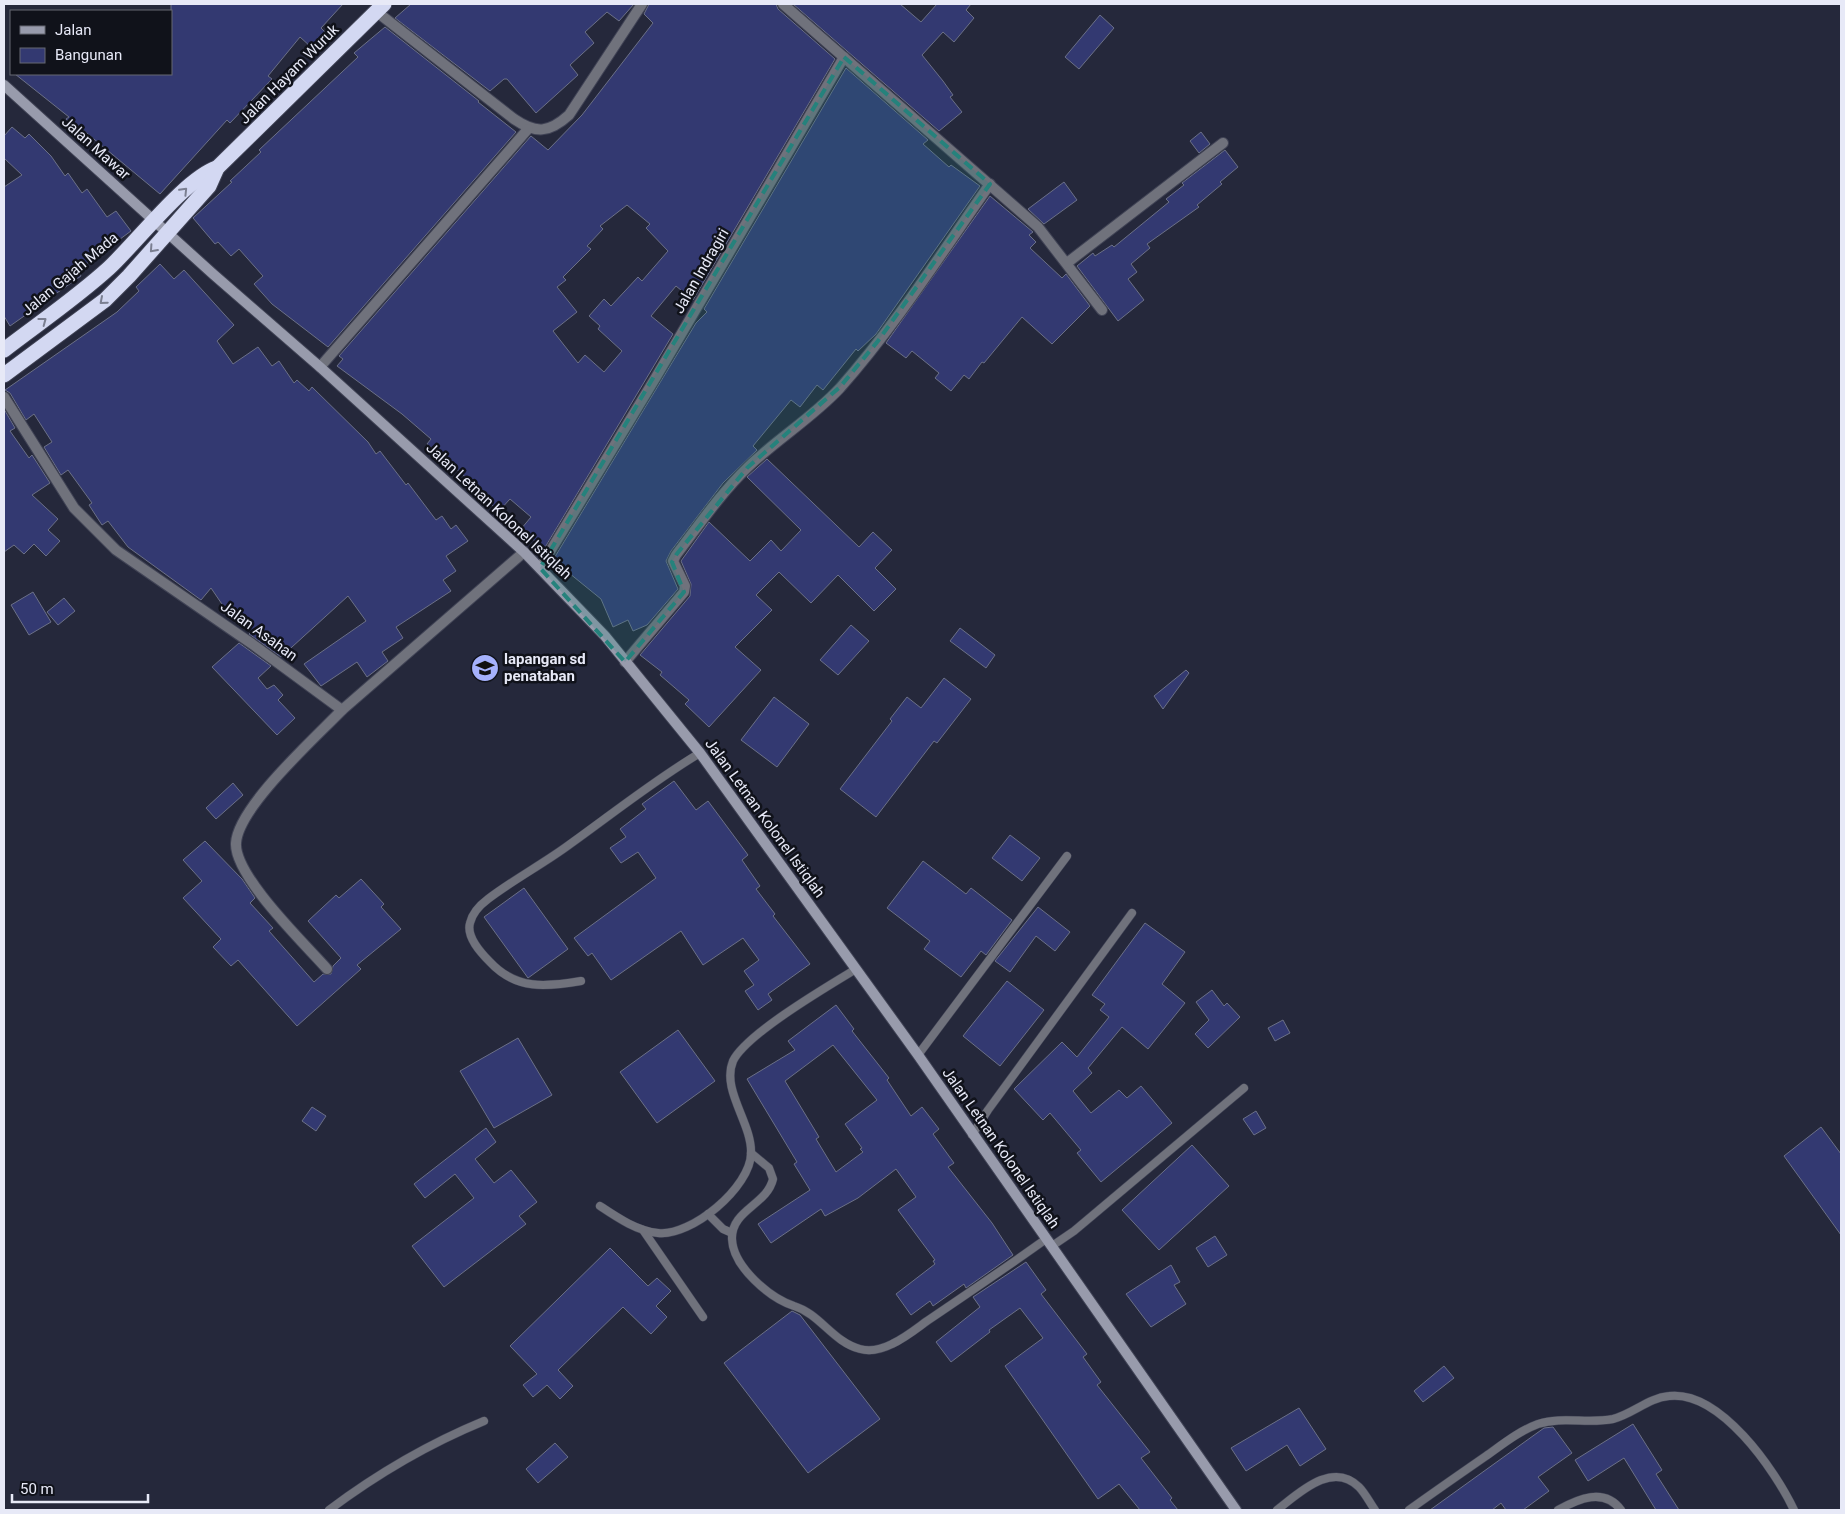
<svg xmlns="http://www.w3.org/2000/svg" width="1845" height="1514" viewBox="0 0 1845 1514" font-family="Roboto,sans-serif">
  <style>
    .building { fill: #333971; stroke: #6b7087; fill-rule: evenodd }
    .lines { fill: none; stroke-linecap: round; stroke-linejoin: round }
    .lane-casing { stroke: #404355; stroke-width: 9 }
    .street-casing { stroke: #404355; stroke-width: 12 }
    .secondary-casing { stroke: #404355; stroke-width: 12 }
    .highway-casing { stroke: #404355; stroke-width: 17 }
    .lane { stroke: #70727c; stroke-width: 8 }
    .street { stroke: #70727c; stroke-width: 10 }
    .secondary { stroke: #989bac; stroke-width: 10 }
    .highway { stroke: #d3d8f2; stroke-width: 15 }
    .oneway { stroke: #7b7f91 }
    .marked { fill: #25827c; fill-opacity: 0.2; stroke: #25827c; stroke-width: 4; stroke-dasharray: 10 6; stroke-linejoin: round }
    .labels { text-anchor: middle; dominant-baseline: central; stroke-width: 5; stroke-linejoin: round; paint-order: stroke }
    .street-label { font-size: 15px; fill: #e7e9f7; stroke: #10121a }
    .poi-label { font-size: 15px; font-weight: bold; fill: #e7e9f7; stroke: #10121a; text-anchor: start }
  </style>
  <rect width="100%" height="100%" fill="#25283b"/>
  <g class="building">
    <path d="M171,4h172l-22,24 4,4 -14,15 -11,-10 -32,39 4,3 -42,44 -3,-3 -67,74 -77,-64 -2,3 -15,-14 3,-2 -54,-43h156z"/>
    <path d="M411,4h223l-15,17 -12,-9 -22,20 9,11 -24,22 8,10 -42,38 -29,-34h-3l-14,12 -95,-73z"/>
    <path d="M649,4h127l2,5 57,50 -142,241 -17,-14 -25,30 22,18 -129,215 -23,-20 10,-12 -21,-18 -11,12 -12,-10 3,-3 -63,-54 4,-5 -29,-25 -65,-48 6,-7 -4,-3 192,-220 17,14 34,-35 71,-92 -9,-9zM627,205l23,19 -4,4 22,23 -26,30 -4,-4 -27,29 -7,-7 -15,17 11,10 -2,3 24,22 -18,21 -19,-17 -7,8 -25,-32 24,-19 -20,-25 9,-7 -3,-3 28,-28 -4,-3 16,-17 -3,-3z"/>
    <path d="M793,4h107l21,18 16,-18h34l-5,6 8,8 -20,24 -11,-10 -21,23 21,26 10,14 -3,2 12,15 -23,19z"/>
    <path d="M1100,15l14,13 -35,41 -14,-12z"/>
    <path d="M385,27l94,74 -1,1 38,30 -188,215 -56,-43 -18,-20 9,-8 -24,-27 -8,7 -13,-14 -3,2 -22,-26 39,-36 -2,-1 31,-29 -2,-2 99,-93 -4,-4z"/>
    <path d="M846,68l82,72 -5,4 26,23 2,-2 29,21 -104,148 -18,17 -2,-2 -33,41 -6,-5 -17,22 -9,-7 -38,46 4,4 -34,33 -52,68 -5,10 12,28 -31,36 -14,6 -5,-11 -15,7 -12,-28 -48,-39 143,-237 11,-11 -3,-3z"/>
    <path d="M12,127l13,11 4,-4 22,22 14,20 3,-3 14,20 5,-4 20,28 9,-6 15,20 -53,39 3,6 -71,50 -6,-10v-129l18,-12 -18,-17v-22z"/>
    <path d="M1201,132l9,12 -11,9 -9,-12z"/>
    <path d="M1225,150l13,17 -18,15 2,2 -25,21 2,2 -52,37 3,4 -19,16 6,8 -9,7 16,21 -26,21 -41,-55 16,-13 2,3 17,-11 2,2 55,-45 -3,-3 18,-14 -2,-2z"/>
    <path d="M1064,182l13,18 -33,24 -16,-15z"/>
    <path d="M990,196l43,36 -4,3 7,7 -6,6 32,30 4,-4 24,32 -38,38 -30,-27 -38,46 -2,-1 -13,17 -5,-4 -13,16 -16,-13 4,-5 -27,-22 -6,7 -20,-15z"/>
    <path d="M160,264l14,15 10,-9 50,55 -17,16 16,23 25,-17 14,19 7,-5 15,22 3,-3 12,11 3,-4 56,55 8,12 4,-3 26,34 2,-2 28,37 6,-4 9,13 5,-4 12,16 -22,15 10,15 -13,9 8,11 -55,36 7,11 -21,14 6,9 -21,16 -10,-15 -36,24 -17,-22 62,-43 -18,-25 -67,61 -32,-23 2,-2 -20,-21 -3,2 -17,-25 -10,12 -73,-53 -20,-26 -6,4 -13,-20 3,-2 -24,-33 -7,5 -17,-28 8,-5 -18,-28 -8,6 -16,-27 -5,-3 112,-78 22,-21 -3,-4z"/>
    <path d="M4,409l11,19 -5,3 19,27 3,-3 18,28 -18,12 26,24 -10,11 12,11 -14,15 -12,-12 -10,10 -10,-9 -10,7z"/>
    <path d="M767,459l92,88 14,-15 19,18 -17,18 21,21 -22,22 -36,-36 -27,28 -32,-31 -23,23 16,15 -37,37 26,23 -52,57 -24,-23 4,-4 -29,-25 2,-3 -22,-17 50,-59 1,-12 -10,-23 28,-39 41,39 21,-21 10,11 20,-21 -54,-53z"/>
    <path d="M33,592l18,30 -22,13 -18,-30z"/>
    <path d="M64,598l11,13 -17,14 -11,-13z"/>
    <path d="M851,625l18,16 -31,34 -18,-15z"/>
    <path d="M960,628l35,27 -9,13 -36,-27z"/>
    <path d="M239,643l32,23 -13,12 9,11 7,-4 9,10 -5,5 17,18 -18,17 -65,-68z"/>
    <path d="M1186,670l3,3 -26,36 -9,-13z"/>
    <path d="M944,678l27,21 -34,44 -3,-2 -58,76 -36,-28 52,-68 -2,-2 17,-22 14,11z"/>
    <path d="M774,697l35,27 -32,43 -36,-27z"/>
    <path d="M674,781l22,29 12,-9 40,54 -6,5 18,26 -4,3 19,25 -2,2 37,48 -42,30 4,6 -14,10 -13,-19 9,-6 -10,-14 15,-11 -16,-22 -40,27 -22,-34 -70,49 -19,-27 -4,3 -14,-18 82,-60 -18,-26 -17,11 -11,-15 16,-11 -6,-8 26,-20 -4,-5z"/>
    <path d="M233,783l10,12 -27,24 -10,-11z"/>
    <path d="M1010,835l30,23 -18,23 -30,-23z"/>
    <path d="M205,841l37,38 13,19 -5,5 23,25 -4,3 45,51 9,-8h8l2,-8 8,-8 -33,-37 28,-26 3,3 22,-19 23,25 -3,3 20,22 -44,36 4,4 -64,57 -59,-66 -7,6 -18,-19 8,-8 -38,-41 19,-17 -19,-21z"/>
    <path d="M923,861l43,33 5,-6 41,32 -26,35 -5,-4 -20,26 -37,-28 6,-8 -43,-33z"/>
    <path d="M524,888l44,61 -40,29 -44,-61z"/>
    <path d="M1038,907l32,25 -15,19 -19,-15 -26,36 -15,-11z"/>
    <path d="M1145,923l40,29 -23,32 23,19 -37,46 -26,-22 -34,41 4,5 -19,18 18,22 28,-23 8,8 14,-12 31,37 -71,59 -24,-29 4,-3 -31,-37 -7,7 -29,-31 48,-47 15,15 32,-40 -9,-7 5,-6 -13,-9z"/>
    <path d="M1007,981l37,29 -44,56 -37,-30z"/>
    <path d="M1212,990l12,16 3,-3 13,14 -32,31 -13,-14 14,-14 -13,-18z"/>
    <path d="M836,1005l18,24 -2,2 37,47 -2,2 24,36 11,-9 17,22 -6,5 21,29 -6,4 44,56 21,32 -47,33 -2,-4 -31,22 -3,-5 -19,14 -15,-21 39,-30 -2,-3 2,-1 -37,-50 18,-13 -20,-28 -38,29 -33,18 -4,-7 -50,34 -13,-19 52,-34 -16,-26 3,-2 -50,-83 48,-29 -7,-9zM833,1045l44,55 -32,24 17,24 -2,1 3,3 -27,20 -20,-33 3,-2 -34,-56z"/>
    <path d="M1283,1020l7,13 -15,8 -7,-13z"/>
    <path d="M678,1030l37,51 -58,42 -37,-51z"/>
    <path d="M518,1038l34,57 -58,33 -34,-57z"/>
    <path d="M312,1107l14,9 -10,15 -14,-10z"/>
    <path d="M1256,1111l10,17 -12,7 -11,-16z"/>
    <path d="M1821,1127l20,27v81l-57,-79z"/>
    <path d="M486,1128l10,14 -21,17 19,24 17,-13 26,32 -18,14 7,8 -82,63 -32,-41 62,-48 -19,-24 -30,24 -11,-14z"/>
    <path d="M1192,1145l37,41 -70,64 -37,-40z"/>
    <path d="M1215,1236l12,19 -19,12 -12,-19z"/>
    <path d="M610,1248l38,38 9,-8 14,13 -15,15 11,11 -16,17 -28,-27 -65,63 15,16 -13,13 -13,-14 -14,12 -10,-12 14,-11 -27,-28z"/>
    <path d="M1026,1262l20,28 -5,4 46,60 -4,3 18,25 -4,3 53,67 -9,6 31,40 -2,2 8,10h-38l-21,-26 -21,15 -93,-133 38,-28 -23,-30 -31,22 1,2 -39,30 -15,-20 44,-35 -7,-10z"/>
    <path d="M1171,1265l9,17 -6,3 12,19 -35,23 -25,-33z"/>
    <path d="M792,1311l8,4 80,104 -72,54 -84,-110z"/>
    <path d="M1444,1366l10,12 -31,24 -9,-11z"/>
    <path d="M1299,1408l27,41 -26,17 -13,-21 -41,26 -15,-23z"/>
    <path d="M1633,1424l29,46 -6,4 23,36h-23l-32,-52 -36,23 -13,-21z"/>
    <path d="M1553,1427l19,26 -34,24 11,14 -26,19h-17l-5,-7 -9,7h-62l114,-82z"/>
    <path d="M555,1443l13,14 -30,26 -12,-14z"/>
  </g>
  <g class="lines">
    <g class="lane-casing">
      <g id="lane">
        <path d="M581,981c-35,6 -65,9 -91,-19 -9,-9 -24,-25 -20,-39 2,-9 10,-18 18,-24 25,-19 53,-34 78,-52 45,-32 87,-66 134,-94"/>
        <path d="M918,1055l149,-199"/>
        <path d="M972,1135l16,-25 144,-197"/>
        <path d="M751,1153l18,15 4,11c-6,26 -42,31 -41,60 1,28 38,59 62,67 26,8 39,36 66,43 11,3 22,0 32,-5 13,-6 24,-15 35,-23 40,-27 80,-54 119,-82"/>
        <path d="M600,1206c18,12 37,25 58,27 33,4 93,-46 93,-80 1,-30 -30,-63 -18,-92 13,-27 95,-75 123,-92"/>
        <path d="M708,1214l15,15 9,4"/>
        <path d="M643,1230l60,87"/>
        <path d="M1052,1246l22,-15 170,-143"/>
        <path d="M329,1510c48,-36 99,-66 155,-89"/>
        <path d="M1277,1510c21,-16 55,-50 82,-23 6,6 11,16 16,23"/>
        <path d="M1409,1510c25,-18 51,-36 77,-54 17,-12 33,-25 52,-32 24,-8 50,0 75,-5 20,-5 35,-21 56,-23 51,-6 106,74 125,114"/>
        <path d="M1558,1510c20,-11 46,-23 63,0"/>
      </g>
    </g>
    <g class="street-casing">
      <g id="street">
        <path d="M783,4l255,223 64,83"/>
        <path d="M377,12l137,107c22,15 35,14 55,-4l73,-111"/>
        <path d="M1067,263l156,-120"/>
        <path d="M320,367l208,-238"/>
        <path d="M4,397l70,111 42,42 139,96 87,64 182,-158"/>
        <path d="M540,568l116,-191 188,-320"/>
        <path d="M625,662l59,-70 1,-6 -12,-25 3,-6c23,-30 45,-62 72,-88 29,-28 64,-49 92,-79 56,-63 102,-136 150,-204"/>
        <path d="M327,969c-22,-25 -93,-93 -91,-126 2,-36 79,-105 106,-133"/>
      </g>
    </g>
    <g class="secondary-casing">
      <path id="secondary" d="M4,85l209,189 107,93 204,185 81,84 95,117 218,302 318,455"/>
    </g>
    <g class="highway-casing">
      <g id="highway">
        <path d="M4,350c35,-27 72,-52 105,-82 27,-25 77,-90 108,-100"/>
        <path d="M4,375l101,-75 24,-24 80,-90 8,-18 167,-164"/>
      </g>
    </g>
    <use href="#lane" class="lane"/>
    <use href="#street" class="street"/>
    <use href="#secondary" class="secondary"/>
    <use href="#highway" class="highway"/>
  </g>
  <defs><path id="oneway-chevron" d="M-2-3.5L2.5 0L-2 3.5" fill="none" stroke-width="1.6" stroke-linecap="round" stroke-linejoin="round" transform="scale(1.25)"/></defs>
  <g class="oneway">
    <use href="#oneway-chevron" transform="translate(184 191) rotate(-46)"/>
    <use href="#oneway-chevron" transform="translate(153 249) rotate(132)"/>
    <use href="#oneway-chevron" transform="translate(103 301) rotate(139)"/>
    <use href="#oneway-chevron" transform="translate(43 321) rotate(-37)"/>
  </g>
  <path class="marked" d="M844,57l146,127 -112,157 -38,46 -93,81 -71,87 -4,7 12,30 -59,70 -85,-94z"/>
  <defs>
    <g id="school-disc" transform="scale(1.4375)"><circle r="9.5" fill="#a5b1fc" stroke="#10121a"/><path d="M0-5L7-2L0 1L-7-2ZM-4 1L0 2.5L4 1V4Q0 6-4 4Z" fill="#111"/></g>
  </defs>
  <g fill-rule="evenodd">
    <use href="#school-disc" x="485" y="668"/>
  </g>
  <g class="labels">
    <g class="street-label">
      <text transform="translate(289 74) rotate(-45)">Jalan Hayam Wuruk</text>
      <text transform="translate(96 148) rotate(42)">Jalan Mawar</text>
      <text transform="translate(701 271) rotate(-60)">Jalan Indragiri</text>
      <text transform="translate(70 274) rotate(-40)">Jalan Gajah Mada</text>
      <text transform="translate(499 511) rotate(43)">Jalan Letnan Kolonel Istiqlah</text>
      <text transform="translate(259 631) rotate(36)">Jalan Asahan</text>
      <text transform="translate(765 818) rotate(54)">Jalan Letnan Kolonel Istiqlah</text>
      <text transform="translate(1001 1148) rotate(55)">Jalan Letnan Kolonel Istiqlah</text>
    </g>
    <g class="poi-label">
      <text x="504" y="659">lapangan sd<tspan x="504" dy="17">penataban</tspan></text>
    </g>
  </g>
  <rect width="1845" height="1514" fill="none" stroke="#e7e9f7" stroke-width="10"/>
  <rect x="10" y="10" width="162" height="65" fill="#10121a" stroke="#666872"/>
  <rect x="20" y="26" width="25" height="8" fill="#989bac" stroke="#666872"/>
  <text x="55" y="35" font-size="15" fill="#e7e9f7">Jalan</text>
  <rect x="20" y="48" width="25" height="15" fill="#333971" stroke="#666872"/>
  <text x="55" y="60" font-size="15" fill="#e7e9f7">Bangunan</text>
  <path d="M12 1494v8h136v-8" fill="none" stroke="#e7e9f7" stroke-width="2.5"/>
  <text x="20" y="1494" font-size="15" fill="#e7e9f7" stroke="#10121a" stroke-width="4" paint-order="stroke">50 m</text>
</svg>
